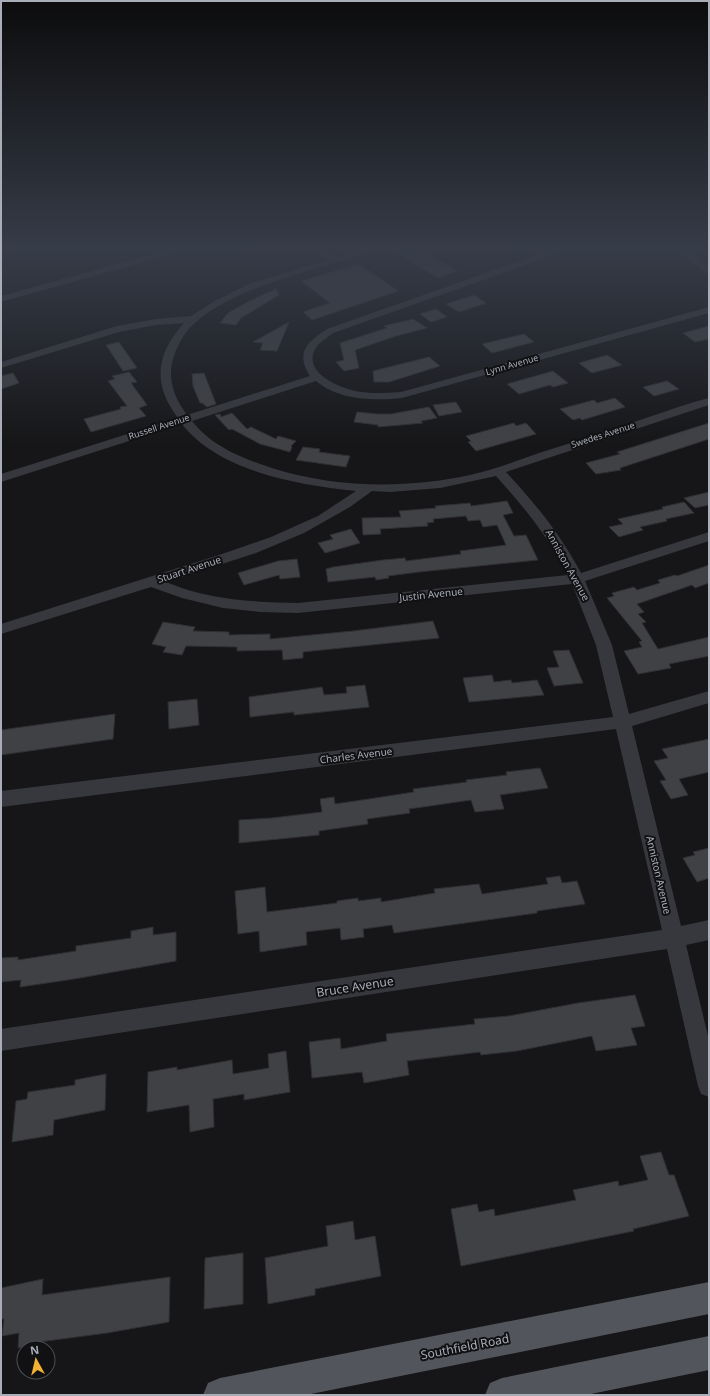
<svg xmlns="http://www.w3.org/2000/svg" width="710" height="1396" font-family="'Noto Sans',sans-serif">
<rect width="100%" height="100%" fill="#161618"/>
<g fill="#404145" stroke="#303034">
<polygon points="392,250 421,250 457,271 438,278"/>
<polygon points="359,264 398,291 312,320 303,312 330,303 301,281"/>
<polygon points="276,289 279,295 241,318 236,325 220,323 228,313 249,301"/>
<polygon points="474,295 486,303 459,312 446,304"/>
<polygon points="436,309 447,317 431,322 420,314"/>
<polygon points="413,319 427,328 396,336 355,350 359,368 344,371 336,362 344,360 340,343 387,328 384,326"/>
<polygon points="289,322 277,351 260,350 263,343 253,342"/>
<polygon points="709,326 709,339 695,342 683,333"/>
<polygon points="524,334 534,342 492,353 482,344"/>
<polygon points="119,342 137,368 123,371 106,345"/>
<polygon points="607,355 622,365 592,373 579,363"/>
<polygon points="429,357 440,366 389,382 374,382 373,371"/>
<polygon points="553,371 568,383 553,387 550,385 519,394 507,384"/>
<polygon points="129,372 137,382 131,383 147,405 139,408 146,416 91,432 84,419 121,409 120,407 127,406 108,381 115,379 112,376"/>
<polygon points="13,373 19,383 1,389 1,376"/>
<polygon points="204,373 216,404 207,407 202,403 200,403 193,386 192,374"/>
<polygon points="667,381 679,389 654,396 643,387"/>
<polygon points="615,398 625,407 582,420 580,418 573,420 560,409 594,400 597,403"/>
<polygon points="456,402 462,412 439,416 433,405"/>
<polygon points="429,407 437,418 421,421 423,423 378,427 378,425 354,422 357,412 377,414 391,414"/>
<polygon points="232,413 247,429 251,427 276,439 278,436 296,441 291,446 292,447 290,452 260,444 232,429 229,430 215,415 220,414 221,417"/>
<polygon points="514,423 516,426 526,423 536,434 476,451 468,442 471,441 466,436"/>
<polygon points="709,423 709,439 620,468 621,470 596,474 586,463 620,454 617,452"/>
<polygon points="303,447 320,449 319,452 350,456 346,467 296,460"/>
<polygon points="709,492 709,505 695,508 684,498"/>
<polygon points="507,501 513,513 503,515 514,536 526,535 538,560 419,572 388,576 389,578 376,580 375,577 328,582 326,569 333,567 383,560 405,558 406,561 461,554 460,551 506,545 497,525 483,527 480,520 468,521 466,516 433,519 434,522 427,523 428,526 380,529 381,534 363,535 362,518 401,517 399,511 436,508 435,506 470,503 471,506"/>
<polygon points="684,502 694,513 666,519 667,521 640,527 643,530 619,537 609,527 623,524 618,519 663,509 662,507"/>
<polygon points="351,529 360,543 325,553 318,543 333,539 330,535"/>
<polygon points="297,559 300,577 280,579 279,575 244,585 238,573 278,561"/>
<polygon points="709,565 709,583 695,588 692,585 637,604 644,612 638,614 646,622 642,623 658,649 709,637 709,656 669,664 671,668 638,674 624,651 642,647 639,642 642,641 607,598 614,596 612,593 634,587 637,590 660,583 658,580 675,575 677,576"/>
<polygon points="433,621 439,638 303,652 303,658 283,660 282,650 237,651 237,647 186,646 182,655 163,652 166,647 152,644 163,622 195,627 193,631 229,632 229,635 270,634 270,639 353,631"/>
<polygon points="569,650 583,683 554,686 547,668 559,667 553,651"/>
<polygon points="492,675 494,682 511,680 512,683 537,680 544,695 469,702 463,678"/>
<polygon points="365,685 369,707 294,715 294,712 250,717 249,697 322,687 324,695 347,693 346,687"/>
<polygon points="197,699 199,725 169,729 168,702"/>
<polygon points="115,714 113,739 1,755 1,730"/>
<polygon points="709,739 709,772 679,779 688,795 671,799 660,781 666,780 654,761 668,758 662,749"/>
<polygon points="540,768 548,788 500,795 504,809 475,812 471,800 409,809 410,813 367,819 368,824 319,831 319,835 239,843 239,820 272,818 322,812 320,799 334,797 335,804 369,799 414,792 413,789 467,782 466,780 507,775 506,772"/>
<polygon points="709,848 709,878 697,882 683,858 695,855 693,852"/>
<polygon points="560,876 562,883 577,881 585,904 537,911 537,913 394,933 392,925 363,929 364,937 341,940 340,928 306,932 307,945 260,952 259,931 238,934 235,891 265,887 267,912 337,903 337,901 358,898 358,901 381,898 381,902 435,893 434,889 479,884 482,894 548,884 546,878"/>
<polygon points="153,927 153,935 176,932 176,961 74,979 20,987 21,980 1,982 1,958 18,957 18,960 76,951 76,946 131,938 131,931"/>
<polygon points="635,995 645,1026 631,1028 637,1045 596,1051 592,1036 517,1051 481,1055 480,1052 407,1061 409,1075 364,1083 362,1072 312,1078 309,1042 340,1038 341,1049 387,1041 386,1034 475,1024 474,1019 509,1016 578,1003"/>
<polygon points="286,1051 290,1092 244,1100 244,1094 213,1099 214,1127 190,1132 189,1105 147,1112 148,1072 177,1067 177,1070 232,1060 233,1074 269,1068 268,1054"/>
<polygon points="106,1074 105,1110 54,1120 53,1135 12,1142 16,1101 27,1099 28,1092 75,1085 75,1080"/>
<polygon points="661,1152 669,1175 674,1175 689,1216 633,1229 634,1231 461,1266 451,1209 477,1204 479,1212 494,1209 495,1216 576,1200 573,1190 618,1181 619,1186 648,1180 640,1156"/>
<polygon points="353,1221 355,1240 375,1236 381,1276 315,1289 315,1295 268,1304 265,1258 328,1246 326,1226"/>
<polygon points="243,1253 243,1304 204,1309 205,1258"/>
<polygon points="170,1277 169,1322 107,1333 39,1342 39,1344 18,1348 19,1333 2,1336 4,1319 1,1319 1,1288 43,1279 42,1295"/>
</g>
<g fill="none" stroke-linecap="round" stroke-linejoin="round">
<g fill="#37383d" fill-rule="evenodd">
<polygon points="168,250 181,250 180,252 1,302 1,296"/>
<path d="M313,250H323L336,257L359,250H372L371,252C317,269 240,285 197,321C187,329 179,342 175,353C166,376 173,396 187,415L310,376C295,353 307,342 327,329L551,250H563L562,252L333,333C327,338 319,342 315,349C303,373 338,387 355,391C370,394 386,393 401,392L709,307V313L402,398C374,401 338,400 316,381L192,421C210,445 243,459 272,468C334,488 406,489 470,475C493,470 516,461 539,453C575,442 610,430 646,418C667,411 688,403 709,398V405L506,472C535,503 561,535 581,573L709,532V541L585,581L612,645L629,714L709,691V703L632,726L681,926L709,920V940L686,945L709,1040V1097L701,1094L698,1086L667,949L1,1051V1029L662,930L616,729L1,807V791L613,717L596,645L572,584L298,613L260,612L223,608L182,598L151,587L1,634V624L222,554L271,537L318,516L356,491C300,485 219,472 182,424L1,482V474L178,418C152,384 156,354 184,323L156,325L119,332L1,368V362L117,326L156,319L191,316L213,302L249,284L328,260ZM496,476C524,507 549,538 568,575L298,603C253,602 208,600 166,582L256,553L304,533L350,507L372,491L390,492L440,488Z"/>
<polygon points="677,250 686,250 709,267 709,274 706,273"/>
</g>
<g fill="#53555c" fill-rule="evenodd">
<polygon points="709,1282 709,1314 306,1395 203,1395 208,1383 220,1378"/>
<polygon points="709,1336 709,1370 586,1395 485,1395 490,1383 502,1378"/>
</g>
</g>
<linearGradient id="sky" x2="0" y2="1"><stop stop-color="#0c0c0d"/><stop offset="0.56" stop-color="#363c48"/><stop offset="1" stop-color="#363c48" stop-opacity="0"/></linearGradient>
<rect width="710" height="445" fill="url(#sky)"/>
<g text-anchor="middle" stroke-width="4" stroke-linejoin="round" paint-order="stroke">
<g font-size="9" fill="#a8adb8" stroke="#111113">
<text transform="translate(512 365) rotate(-16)" y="3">Lynn Avenue</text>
<text transform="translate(159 427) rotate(-18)" y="3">Russell Avenue</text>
<text transform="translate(603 435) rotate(-18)" y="3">Swedes Avenue</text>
</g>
<g font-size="10" fill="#a8adb8" stroke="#111113">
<text transform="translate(568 565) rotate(61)" y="4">Anniston Avenue</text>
<text transform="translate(189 569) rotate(-18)" y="4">Stuart Avenue</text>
<text transform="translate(431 594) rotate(-6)" y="4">Justin Avenue</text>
<text transform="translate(356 755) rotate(-7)" y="4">Charles Avenue</text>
<text transform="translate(659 875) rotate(77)" y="4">Anniston Avenue</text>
</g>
<g font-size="12" fill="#a8adb8" stroke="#111113">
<text transform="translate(355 987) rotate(-9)" y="4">Bruce Avenue</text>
<text transform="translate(465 1347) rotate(-11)" y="4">Southfield Road</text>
</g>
</g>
<rect width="710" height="1396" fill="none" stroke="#a8adb8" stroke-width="4"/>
<g transform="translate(36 1360) rotate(352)"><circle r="19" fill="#111113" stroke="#4d4f55"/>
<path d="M0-3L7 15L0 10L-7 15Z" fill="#f2b134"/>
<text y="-6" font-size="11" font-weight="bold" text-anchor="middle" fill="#a8adb8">N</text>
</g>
</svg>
